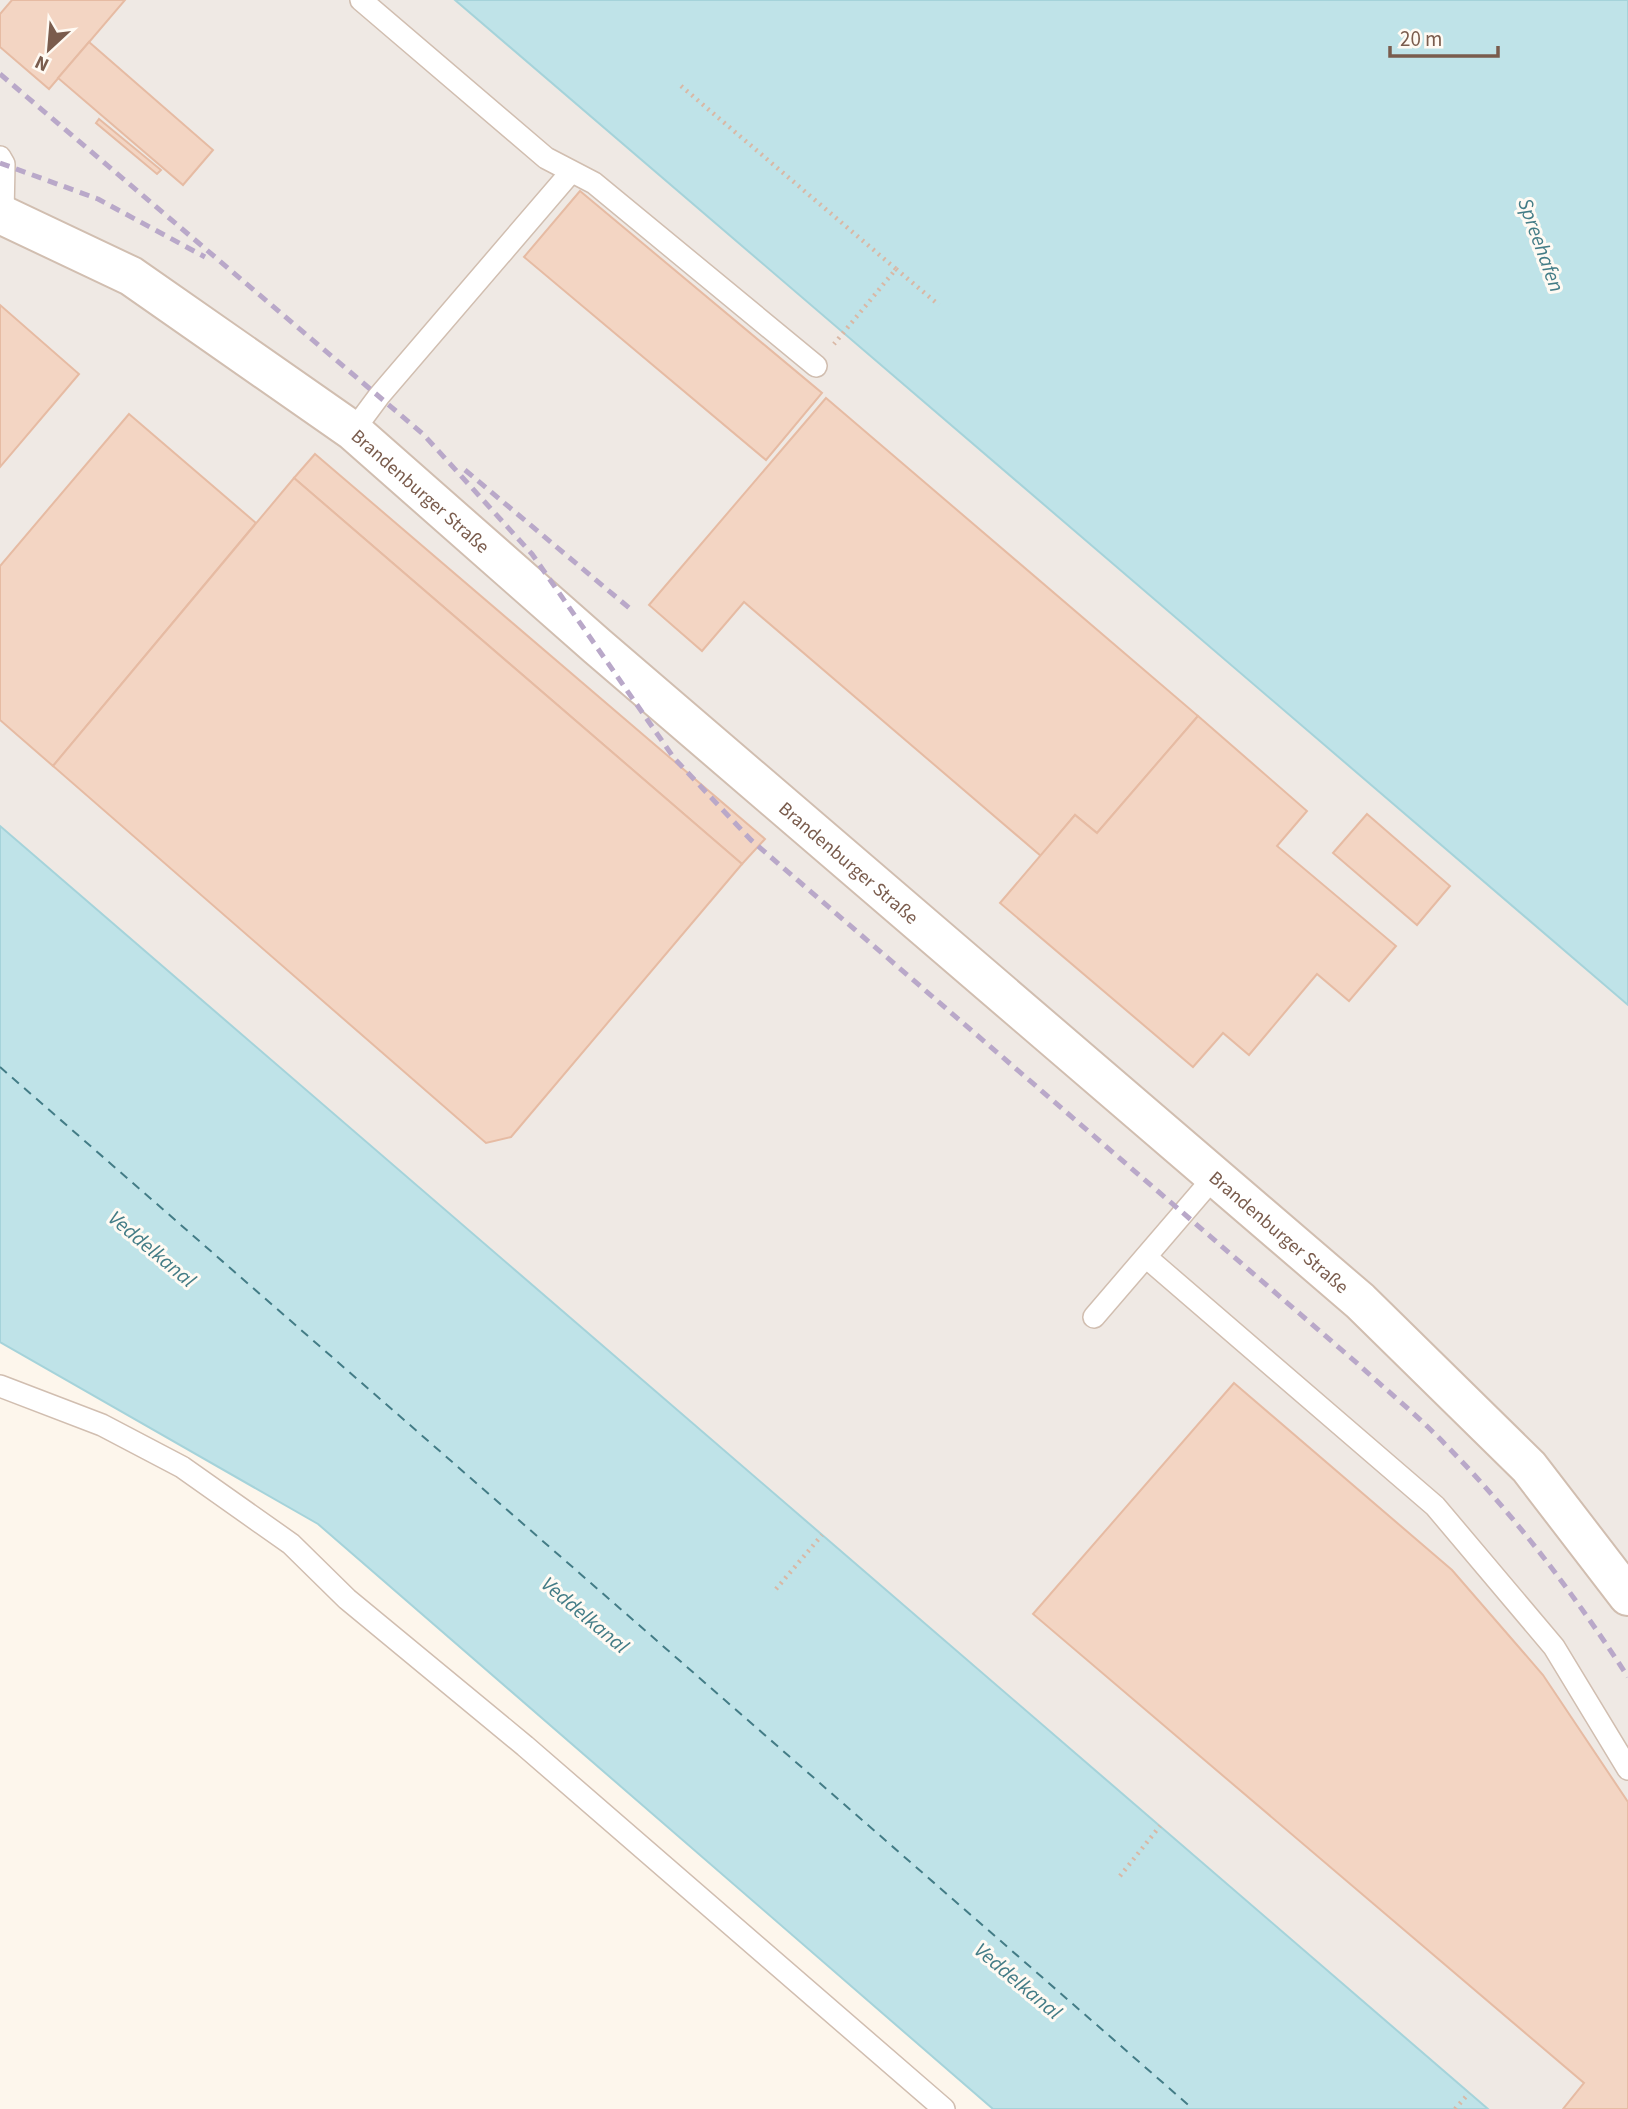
<svg xmlns="http://www.w3.org/2000/svg" width="1628" height="2109" font-family="'Source Sans 3',sans-serif">
<rect width="100%" height="100%" fill="#fdf6ec"/>
<polygon fill="#efe9e4" points="0,0 455,0 1628,1005 1628,2109 1488,2109 0,826"/>
<g fill="#bfe3e8" stroke="#a5d3da" stroke-width="2">
<polygon points="455,0 1628,0 1628,1005"/>
<polygon points="0,826 1488,2109 993,2109 318,1524 0,1342"/>
</g>
<g fill="none" stroke-linecap="round" stroke-linejoin="round">
<polyline stroke="#437c86" stroke-width="2" stroke-dasharray="9 7" stroke-linecap="butt" points="0,1067 1193,2109"/>
</g>
<g fill="#f3d5c3" stroke="#e6bba3" stroke-width="2">
<polygon points="12,0 125,0 49,89 0,47 0,14"/>
<polygon points="89,42 213,150 183,185 58,78"/>
<polygon points="99,119 161,170 157,174 96,123"/>
<polygon points="580,191 822,393 766,460 524,257"/>
<polygon points="0,305 79,374 0,467"/>
<polygon points="826,398 1198,716 1097,833 1075,815 1041,856 744,602 702,651 649,605"/>
<polygon points="129,414 256,523 53,766 0,720 0,566"/>
<polygon points="315,454 765,839 742,864 294,478"/>
<polygon points="294,478 742,864 511,1137 486,1143 53,766"/>
<polygon points="1198,716 1307,811 1277,846 1396,946 1349,1001 1317,974 1249,1055 1223,1033 1193,1067 1000,903 1075,815 1097,833"/>
<polygon points="1367,814 1450,886 1417,925 1333,853"/>
<polygon points="1234,1383 1452,1570 1543,1675 1628,1802 1628,2109 1563,2109 1584,2083 1033,1614"/>
</g>
<g fill="none" stroke-linecap="round" stroke-linejoin="round">
<defs>
<g id="lane">
<polyline points="361,0 546,158 594,183 816,366"/>
<polyline points="0,157 4,164 3,215"/>
<polyline points="353,431 379,396 571,172"/>
<polyline points="1146,1257 1435,1506 1554,1647 1628,1769"/>
<polyline points="1094,1317 1215,1176"/>
<polyline points="0,1386 102,1425 182,1467 291,1544 347,1599 525,1746 944,2109"/>
</g>
<g id="street">
<path id="s1" d="M0,214L131,276L353,431L597,646L1360,1301L1529,1467L1628,1596"/>
</g>
</defs>
<use href="#lane" stroke="#d1beb0" stroke-width="24"/>
<use href="#street" stroke="#d1beb0" stroke-width="42"/>
<g stroke="#d9b8a5" stroke-width="4.5" stroke-dasharray="2 5" stroke-linecap="butt">
<polyline points="681,86 896,269 834,344"/>
<polyline points="896,269 939,305"/>
<polyline points="776,1589 822,1535"/>
<polyline points="1120,1876 1160,1826"/>
<polyline points="1455,2109 1469,2093"/>
</g>
<use href="#lane" stroke="#fff" stroke-width="21"/>
<use href="#street" stroke="#fff" stroke-width="38"/>
<g stroke="#b9a8c9" stroke-width="5" stroke-dasharray="10 7" stroke-linecap="butt">
<path d="M0,74L423,434L532,554L674,758L751,840L1358,1364C1386,1390 1417,1415 1444,1443C1514,1514 1574,1594 1628,1677"/>
<polyline points="0,163 98,199 205,257"/>
<polyline points="465,470 634,612"/>
</g>
</g>
<g text-anchor="middle" stroke-width="6" stroke-linejoin="round" paint-order="stroke">
<g font-size="19" fill="#7a5c4d" stroke="#fffaf3">
<text dy="7" stroke="none"><textPath href="#s1" startOffset="506">Brandenburger Straße</textPath></text>
<text dy="7" stroke="none"><textPath href="#s1" startOffset="1073">Brandenburger Straße</textPath></text>
<text dy="7" stroke="none"><textPath href="#s1" startOffset="1640">Brandenburger Straße</textPath></text>
</g>
<g font-size="21" font-style="italic" fill="#437c86" stroke="#fffaf3">
<text transform="translate(1541 245) rotate(70)" y="7">Spreehafen</text>
<text transform="translate(152 1249) rotate(40)" y="7">Veddelkanal</text>
<text transform="translate(585 1615) rotate(40)" y="7">Veddelkanal</text>
<text transform="translate(1018 1981) rotate(40)" y="7">Veddelkanal</text>
</g>
</g>
<g transform="translate(49 49) rotate(206)" stroke="#fffaf3" stroke-width="5" paint-order="stroke">
<path d="M0-5L12 26L0 18L-12 26Z" fill="#7a5c4d"/>
<text y="-10" font-size="19" font-weight="bold" text-anchor="middle" fill="#7a5c4d">N</text>
</g>
<path d="M1390 46v10h108v-10" fill="none" stroke="#7a5c4d" stroke-width="3.5"/>
<text x="1400" y="46" font-size="21" fill="#7a5c4d" stroke="#fffaf3" stroke-width="5" paint-order="stroke">20 m</text>
</svg>
